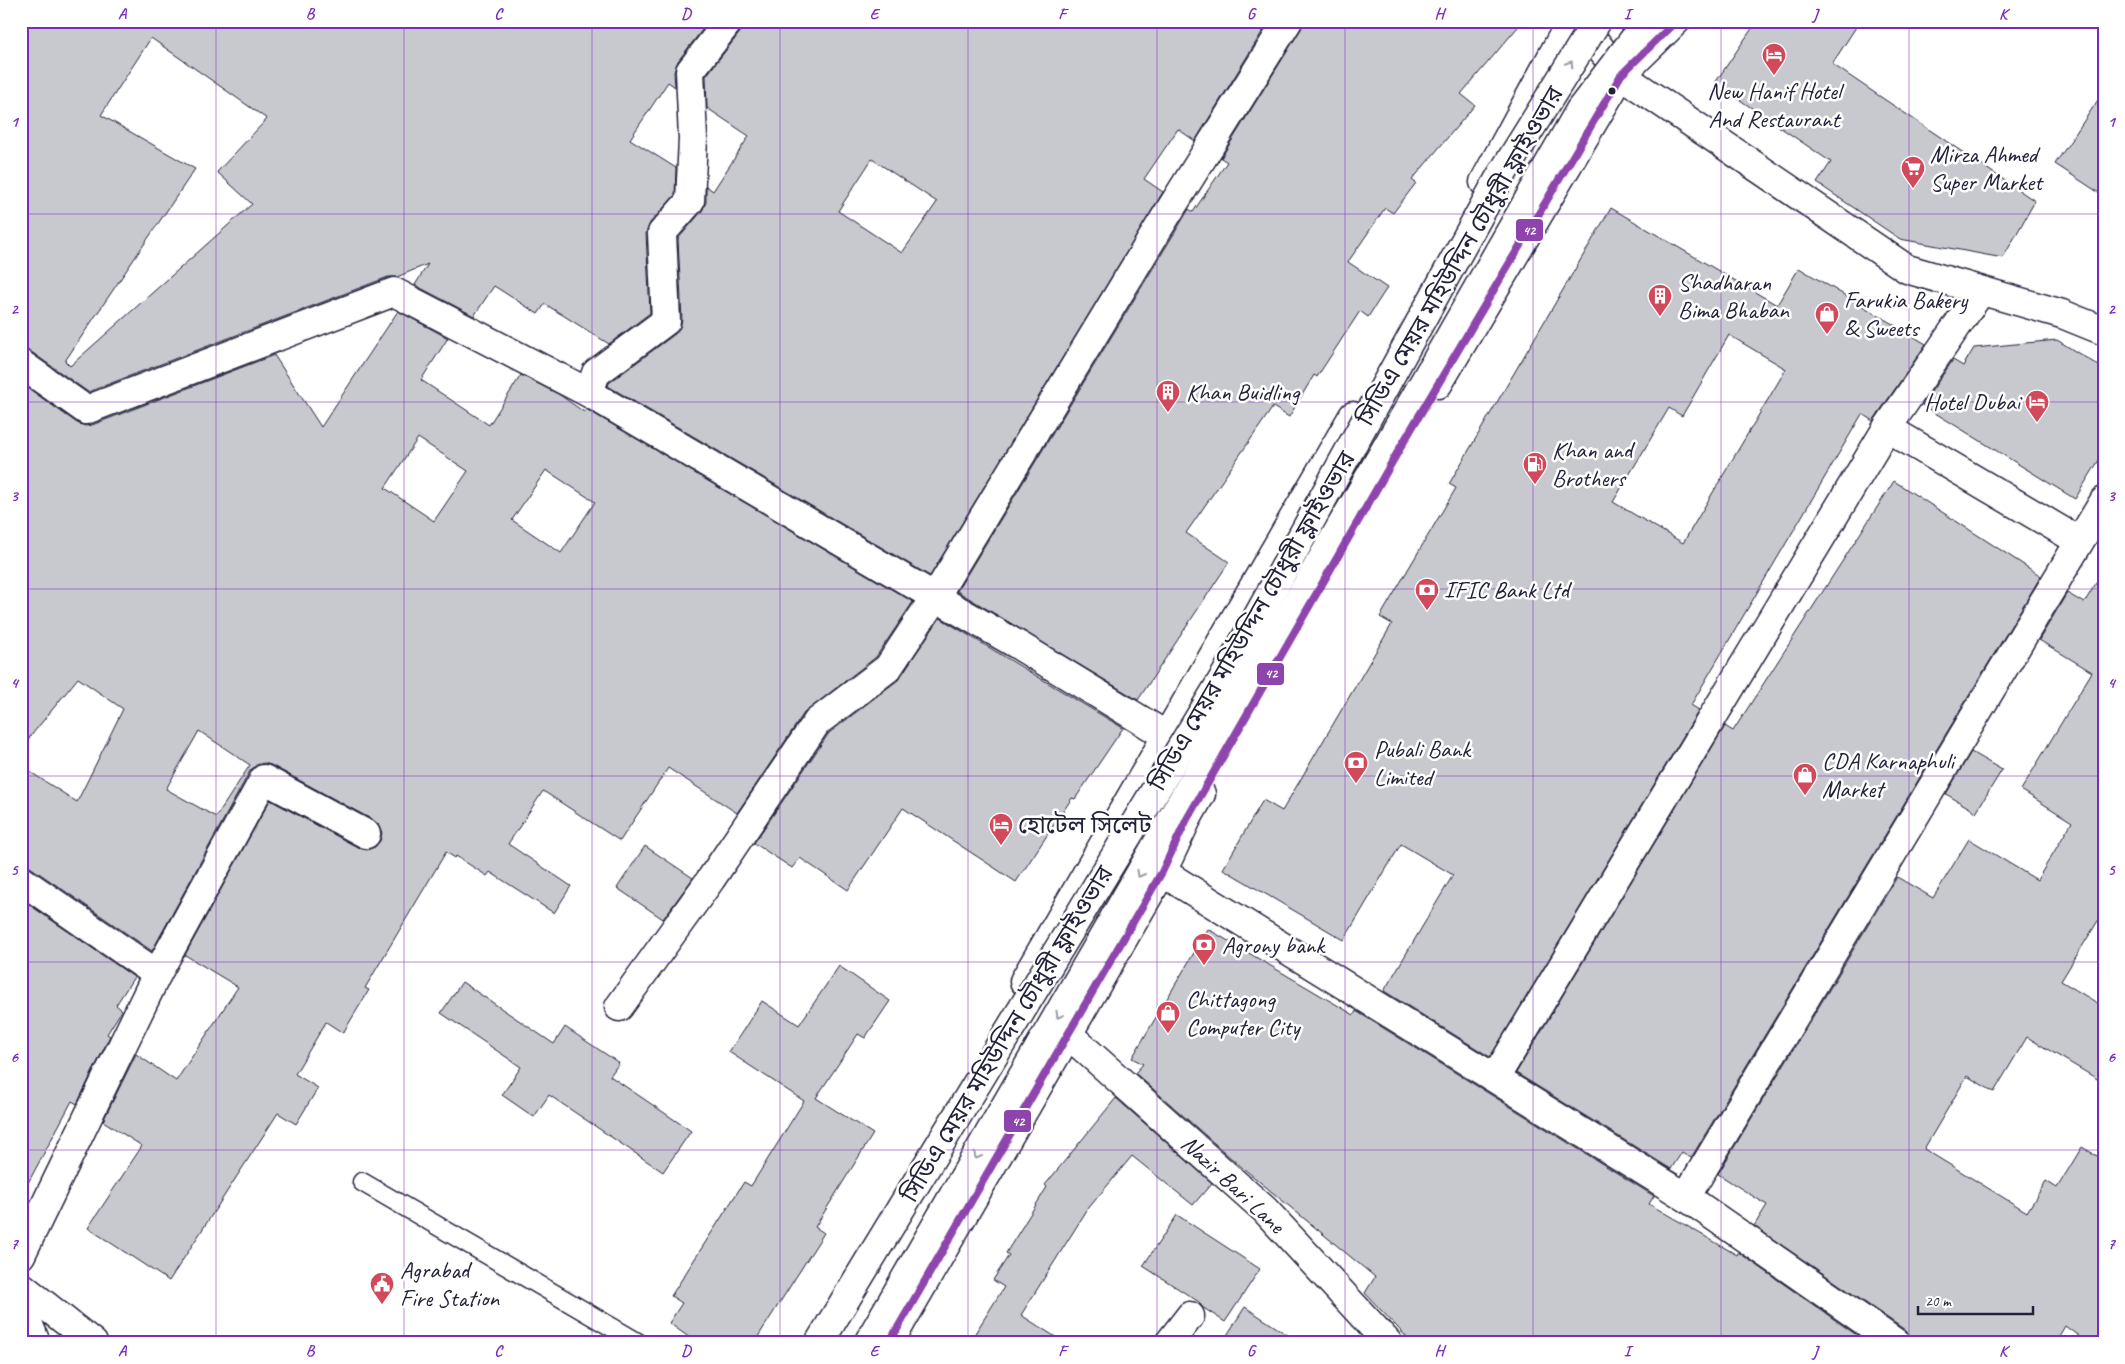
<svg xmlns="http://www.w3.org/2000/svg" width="2125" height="1364" font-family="Caveat,'Noto Sans Bengali',sans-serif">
<rect width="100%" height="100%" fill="#fff"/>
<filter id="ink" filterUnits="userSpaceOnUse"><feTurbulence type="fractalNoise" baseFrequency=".02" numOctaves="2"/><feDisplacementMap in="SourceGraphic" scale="10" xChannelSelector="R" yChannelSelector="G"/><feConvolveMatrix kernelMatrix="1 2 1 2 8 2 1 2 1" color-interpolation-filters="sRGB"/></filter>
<g filter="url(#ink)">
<g fill="#c8c8cf" stroke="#22223b" fill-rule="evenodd">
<path d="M21,21H709L678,61L674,72L675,87L668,82L630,139L676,168L675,195L650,223L646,233L650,313L609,344L545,304L538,314L494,286L474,316L415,285L428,264L397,277H388L88,392L30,351L21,349ZM151,38L267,119L217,172L252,204L70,366L65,361L195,169L101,115Z"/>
<path d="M744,21H1269L1195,141L1178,129L1144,179L1163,192L930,576L608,386L609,383L675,334L680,327L682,320L678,239L702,211L706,202V186L713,191L749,136L707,108L706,76L741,31ZM872,159L937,202L902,253L838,211Z"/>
<polygon points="1304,21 1523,21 1461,94 1475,105 1412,180 1416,183 1393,213 1385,208 1348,262 1387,288 1368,317 1360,311 1317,377 1314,375 1289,417 1273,407 1186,533 1229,562 1138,700 957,591 1189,209 1193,212 1227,162 1221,158 1301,29"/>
<polygon points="1757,21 1860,21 1832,64 2035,201 2003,258 1900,239 1817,183 1831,162 1715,83"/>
<polygon points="2104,91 2104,196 2055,164"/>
<path d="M1611,208L1777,305L1799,268L1926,344L1873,421L1862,414L1691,705L1699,710L1490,1057L1384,991L1453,875L1401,844L1344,940L1223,869L1263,800L1282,811L1392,624L1380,617L1456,488L1449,484ZM1729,335L1786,369L1683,543L1613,502L1669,408L1682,416Z"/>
<path d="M398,311L448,338L421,380L489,425L521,375L560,395L584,412L586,409L913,602L876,657L804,713L737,813L668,768L620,841L543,791L508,844L571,886L554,913L490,872L487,876L456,856L455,858L446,852L365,988L369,990L343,1033L326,1022L295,1074L318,1088L296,1124L278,1113L169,1281L88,1228L142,1146L103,1121L136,1054L176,1081L238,987L185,955L270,800L359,848L367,850L375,847L380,841L382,833L379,825L373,820L271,765L264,763L256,765L250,771L152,951L30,867L21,865V766L77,802L123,709L78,678L21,748V383L77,423L85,426L92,425L274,355L321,427ZM418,438L468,471L434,521L385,488ZM546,470L595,502L561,553L512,520ZM199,731L250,765L216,817L166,789Z"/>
<polygon points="2057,340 2104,369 2104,452 2075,499 1922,405 1953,360 1963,366 1974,348"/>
<polygon points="1894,481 2041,576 1691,1158 1682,1152 1671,1169 1516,1073 1725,726 1733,731"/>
<polygon points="2104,570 2104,911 2061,981 2104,1007 2104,1083 2027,1037 1994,1092 1967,1076 1924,1149 2027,1212 2046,1181 2057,1188 2082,1147 2104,1160 2104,1343 2088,1343 2065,1326 2055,1343 1911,1343 1910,1336 1905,1330 1754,1226 1767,1205 1718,1174 1897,877 1933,898 1969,839 2037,880 2072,822 2021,790 2092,672 2039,640 2067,593 2084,603"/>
<polygon points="940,618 1123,728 1075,799 1072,798 1016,882 903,808 848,890 800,858 792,868 754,843 829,733 898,680"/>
<polygon points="1971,752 2002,770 1976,812 1946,794"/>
<polygon points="645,846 693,878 663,919 617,888"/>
<polygon points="21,899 134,977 116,1005 122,1010 107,1034 110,1036 77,1104 72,1101 21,1196"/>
<polygon points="1208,929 1354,1015 1356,1011 1654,1196 1649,1204 1737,1255 1738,1252 1868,1343 1412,1343 1365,1293 1375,1277 1232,1159 1135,1073 1143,1064 1132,1058"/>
<polygon points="839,966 890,1001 865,1038 858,1034 816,1098 873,1134 815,1227 824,1233 754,1343 697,1343 669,1323 682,1303 671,1296 744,1182 751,1186 804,1101 729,1052 762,1001 799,1025"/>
<polygon points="462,982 554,1044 565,1027 619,1063 610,1076 691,1131 663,1172 549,1095 534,1117 502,1095 521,1067 441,1013"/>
<polygon points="1116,1098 1212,1183 1193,1205 1132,1156 1087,1210 1021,1315 1065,1343 969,1343 1004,1287 993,1280 1009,1255 1006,1253 1047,1187 1045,1185"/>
<polygon points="1177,1215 1260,1269 1225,1322 1202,1307 1199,1302 1143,1266"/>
<polygon points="1245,1307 1300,1343 1222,1343"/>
</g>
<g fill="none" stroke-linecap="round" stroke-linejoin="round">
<defs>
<polyline id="service" points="362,1182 639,1343"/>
<g id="minor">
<polyline points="21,364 86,410 394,292 589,393 935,597 888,668 817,722 711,879 619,1007"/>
<polyline points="589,393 596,373 666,321 662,233 690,201 693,139 690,71 729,21"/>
<polyline points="1887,428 2079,541"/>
<polyline points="1167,736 1018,645 935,597 1158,229 1288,21"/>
<polyline points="1162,872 1686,1197 1896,1343"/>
<polyline points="21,880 157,974 264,779 366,834"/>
<polyline points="1069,1035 1265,1210 1388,1343"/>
<polyline points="1495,1078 1887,428 1981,291"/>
<polyline points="1686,1197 2104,501"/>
<polyline points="21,1255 157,974"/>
<polyline points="21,1286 93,1343"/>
<polyline points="21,1305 36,1343"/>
<polyline points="1169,1343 1190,1316"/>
</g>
<polyline id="secondary" points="1579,21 1621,75 1907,269 2062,314 2104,331"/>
<g id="trunk">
<polyline points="1484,182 1571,21"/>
<polyline points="1438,384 1621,75 1676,21"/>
<polyline points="1024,981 1353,416"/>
<polyline points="889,1343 1162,872 1187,819 1201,794"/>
</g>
</defs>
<use href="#service" stroke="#22223b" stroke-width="21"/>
<use href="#minor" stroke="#22223b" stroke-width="31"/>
<use href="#secondary" stroke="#22223b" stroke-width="31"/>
<use href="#trunk" stroke="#22223b" stroke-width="31"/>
<use href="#service" stroke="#fff" stroke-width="18"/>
<use href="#minor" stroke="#fff" stroke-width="28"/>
<use href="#secondary" stroke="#fff" stroke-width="28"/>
<use href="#trunk" stroke="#fff" stroke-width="28"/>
<defs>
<g id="trunk-bridge">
<polyline points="819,1343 1226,674 1499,179 1597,21"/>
<polyline points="868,1343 1361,492 1580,110 1648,21"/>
</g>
</defs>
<use href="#trunk-bridge" stroke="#22223b" stroke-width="31" stroke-linecap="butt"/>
<use href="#trunk-bridge" stroke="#fff" stroke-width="28"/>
<defs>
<polyline id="bus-1" points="889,1343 1162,872 1187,819 1403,443 1621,75 1676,21"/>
</defs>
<use href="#bus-1" stroke="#fff" stroke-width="11"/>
<use href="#bus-1" stroke="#8e44ad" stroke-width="8"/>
</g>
<defs><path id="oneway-chevron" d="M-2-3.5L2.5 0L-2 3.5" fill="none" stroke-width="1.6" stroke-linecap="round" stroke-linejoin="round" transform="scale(1.25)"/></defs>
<g stroke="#9c9ca7">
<use href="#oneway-chevron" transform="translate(1570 64) rotate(-58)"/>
<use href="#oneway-chevron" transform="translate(1140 874) rotate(120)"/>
<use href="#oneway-chevron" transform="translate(1059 1015) rotate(120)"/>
<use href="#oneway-chevron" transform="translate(977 1156) rotate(120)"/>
</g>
</g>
<path fill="none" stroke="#7b2cbf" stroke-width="1" stroke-opacity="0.55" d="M216,21V1343M404,21V1343M592,21V1343M780,21V1343M968,21V1343M1157,21V1343M1345,21V1343M1533,21V1343M1721,21V1343M1909,21V1343M21,214H2104M21,402H2104M21,589H2104M21,776H2104M21,962H2104M21,1150H2104"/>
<defs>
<symbol id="hotel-pin" viewBox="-11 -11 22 30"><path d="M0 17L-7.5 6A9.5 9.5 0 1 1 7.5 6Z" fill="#d1495b" stroke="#fff"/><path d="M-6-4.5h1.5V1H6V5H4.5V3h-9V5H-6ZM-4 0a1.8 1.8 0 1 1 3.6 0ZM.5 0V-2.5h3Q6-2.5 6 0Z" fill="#fff"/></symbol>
<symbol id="supermarket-pin" viewBox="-11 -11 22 30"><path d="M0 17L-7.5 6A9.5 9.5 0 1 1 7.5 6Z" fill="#d1495b" stroke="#fff"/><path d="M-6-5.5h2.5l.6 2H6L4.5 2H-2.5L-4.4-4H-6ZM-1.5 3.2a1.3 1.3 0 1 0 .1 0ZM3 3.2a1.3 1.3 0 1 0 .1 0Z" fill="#fff"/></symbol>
<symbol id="building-pin" viewBox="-11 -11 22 30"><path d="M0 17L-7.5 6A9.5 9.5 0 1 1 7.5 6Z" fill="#d1495b" stroke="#fff"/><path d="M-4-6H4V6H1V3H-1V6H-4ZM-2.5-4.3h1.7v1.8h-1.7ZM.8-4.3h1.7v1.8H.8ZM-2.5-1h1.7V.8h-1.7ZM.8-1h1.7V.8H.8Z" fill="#fff"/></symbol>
<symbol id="shop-pin" viewBox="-11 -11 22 30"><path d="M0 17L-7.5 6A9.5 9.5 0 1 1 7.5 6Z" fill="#d1495b" stroke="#fff"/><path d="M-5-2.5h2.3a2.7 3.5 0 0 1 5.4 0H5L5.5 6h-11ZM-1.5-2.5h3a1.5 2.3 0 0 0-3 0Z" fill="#fff"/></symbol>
<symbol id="fuel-pin" viewBox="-11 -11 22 30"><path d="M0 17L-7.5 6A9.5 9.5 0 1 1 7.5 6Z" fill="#d1495b" stroke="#fff"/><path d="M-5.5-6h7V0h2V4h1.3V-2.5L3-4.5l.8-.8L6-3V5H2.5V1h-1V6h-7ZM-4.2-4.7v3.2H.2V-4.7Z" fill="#fff"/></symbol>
<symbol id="bank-pin" viewBox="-11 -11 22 30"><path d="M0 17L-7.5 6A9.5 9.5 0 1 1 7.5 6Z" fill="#d1495b" stroke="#fff"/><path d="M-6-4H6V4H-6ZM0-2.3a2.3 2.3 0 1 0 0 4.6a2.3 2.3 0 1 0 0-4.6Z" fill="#fff"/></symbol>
<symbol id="civic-pin" viewBox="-11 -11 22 30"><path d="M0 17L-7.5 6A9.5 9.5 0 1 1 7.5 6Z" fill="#d1495b" stroke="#fff"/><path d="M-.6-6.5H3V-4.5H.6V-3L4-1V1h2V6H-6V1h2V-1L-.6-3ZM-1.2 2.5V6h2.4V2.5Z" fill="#fff"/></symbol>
</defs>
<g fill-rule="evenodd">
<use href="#hotel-pin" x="1760" y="41" width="28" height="38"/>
<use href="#supermarket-pin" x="1899" y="154" width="28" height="38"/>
<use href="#building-pin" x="1646" y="282" width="28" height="38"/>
<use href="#shop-pin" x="1813" y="300" width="28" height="38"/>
<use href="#building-pin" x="1154" y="378" width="28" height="38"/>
<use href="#hotel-pin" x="2023" y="388" width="28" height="38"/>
<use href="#fuel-pin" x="1521" y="450" width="28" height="38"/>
<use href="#bank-pin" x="1413" y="576" width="28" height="38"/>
<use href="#bank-pin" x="1342" y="749" width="28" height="38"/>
<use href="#shop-pin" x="1791" y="761" width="28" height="38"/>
<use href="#hotel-pin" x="987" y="811" width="28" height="38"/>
<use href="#bank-pin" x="1190" y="931" width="28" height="38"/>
<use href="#shop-pin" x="1154" y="999" width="28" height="38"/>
<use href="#civic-pin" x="368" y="1270" width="28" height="38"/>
</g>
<circle fill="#22223b" stroke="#fff" stroke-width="2" cx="1612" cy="91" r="4.5"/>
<g text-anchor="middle" stroke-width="5" stroke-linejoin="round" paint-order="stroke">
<g font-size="24" fill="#22223b" stroke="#fff" text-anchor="start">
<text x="1774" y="99" text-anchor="middle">New Hanif Hotel<tspan x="1774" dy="28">And Restaurant</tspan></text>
<text x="1930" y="162">Mirza Ahmed<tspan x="1930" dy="28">Super Market</tspan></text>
<text x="1678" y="290">Shadharan<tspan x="1678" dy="28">Bima Bhaban</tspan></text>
<text x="1844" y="308">Farukia Bakery<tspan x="1844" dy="28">&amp; Sweets</tspan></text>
<text x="1186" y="400">Khan Buidling</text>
<text x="2020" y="410" text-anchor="end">Hotel Dubai</text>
<text x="1552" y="458">Khan and<tspan x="1552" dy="28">Brothers</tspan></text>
<text x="1444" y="598">IFIC Bank Ltd</text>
<text x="1374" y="757">Pubali Bank<tspan x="1374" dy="28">Limited</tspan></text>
<text x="1822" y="769">CDA Karnaphuli<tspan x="1822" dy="28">Market</tspan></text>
<text x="1018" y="833">হোটেল সিলেট</text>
<text x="1222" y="953">Agrony bank</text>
<text x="1186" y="1007">Chittagong<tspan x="1186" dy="28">Computer City</tspan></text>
<text x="400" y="1278">Agrabad<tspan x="400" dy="28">Fire Station</tspan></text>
</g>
<g font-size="24" fill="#22223b" stroke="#fff">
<text transform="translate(1460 256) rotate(-60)" y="8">সিডিএ মেয়র মহিউদ্দিন চৌধুরী ফ্লাইওভার</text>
<text transform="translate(1252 621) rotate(-60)" y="8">সিডিএ মেয়র মহিউদ্দিন চৌধুরী ফ্লাইওভার</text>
<text transform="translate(1007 1034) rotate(-59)" y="8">সিডিএ মেয়র মহিউদ্দিন চৌধুরী ফ্লাইওভার</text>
<text transform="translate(1233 1184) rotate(43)" y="8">Nazir Bari Lane</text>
</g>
</g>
<g stroke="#fff" stroke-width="2">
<rect x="1515" y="218" width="29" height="24" rx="5" fill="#8e44ad"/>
<rect x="1256" y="662" width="29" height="24" rx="5" fill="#8e44ad"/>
<rect x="1003" y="1109" width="29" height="24" rx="5" fill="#8e44ad"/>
</g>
<g font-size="14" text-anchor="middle" font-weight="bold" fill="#fff">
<text x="1529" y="235">42</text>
<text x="1271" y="678">42</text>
<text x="1018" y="1126">42</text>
</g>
<rect width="2125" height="1364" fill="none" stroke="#fff" stroke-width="55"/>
<path d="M1918 1306v8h115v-8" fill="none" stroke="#22223b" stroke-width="2.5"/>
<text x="1925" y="1306" font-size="15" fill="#22223b" stroke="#ffffff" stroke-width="4" paint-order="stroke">20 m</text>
<rect x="28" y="28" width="2070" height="1308" fill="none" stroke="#7b2cbf" stroke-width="2"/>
<g font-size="16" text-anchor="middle" font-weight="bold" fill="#7b2cbf">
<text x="122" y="19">A</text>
<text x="310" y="19">B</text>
<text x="498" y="19">C</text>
<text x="686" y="19">D</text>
<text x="874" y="19">E</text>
<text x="1062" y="19">F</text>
<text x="1251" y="19">G</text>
<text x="1439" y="19">H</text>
<text x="1627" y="19">I</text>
<text x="1815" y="19">J</text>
<text x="2003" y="19">K</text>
<text x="14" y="127">1</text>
<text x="2111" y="127">1</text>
<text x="14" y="314">2</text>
<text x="2111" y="314">2</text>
<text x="14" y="501">3</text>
<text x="2111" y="501">3</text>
<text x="14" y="688">4</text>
<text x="2111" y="688">4</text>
<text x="14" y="875">5</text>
<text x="2111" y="875">5</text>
<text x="14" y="1062">6</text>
<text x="2111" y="1062">6</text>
<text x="14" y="1249">7</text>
<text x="2111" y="1249">7</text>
<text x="122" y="1356">A</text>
<text x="310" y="1356">B</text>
<text x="498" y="1356">C</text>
<text x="686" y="1356">D</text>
<text x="874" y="1356">E</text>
<text x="1062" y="1356">F</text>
<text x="1251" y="1356">G</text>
<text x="1439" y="1356">H</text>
<text x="1627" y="1356">I</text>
<text x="1815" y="1356">J</text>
<text x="2003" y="1356">K</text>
</g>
</svg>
